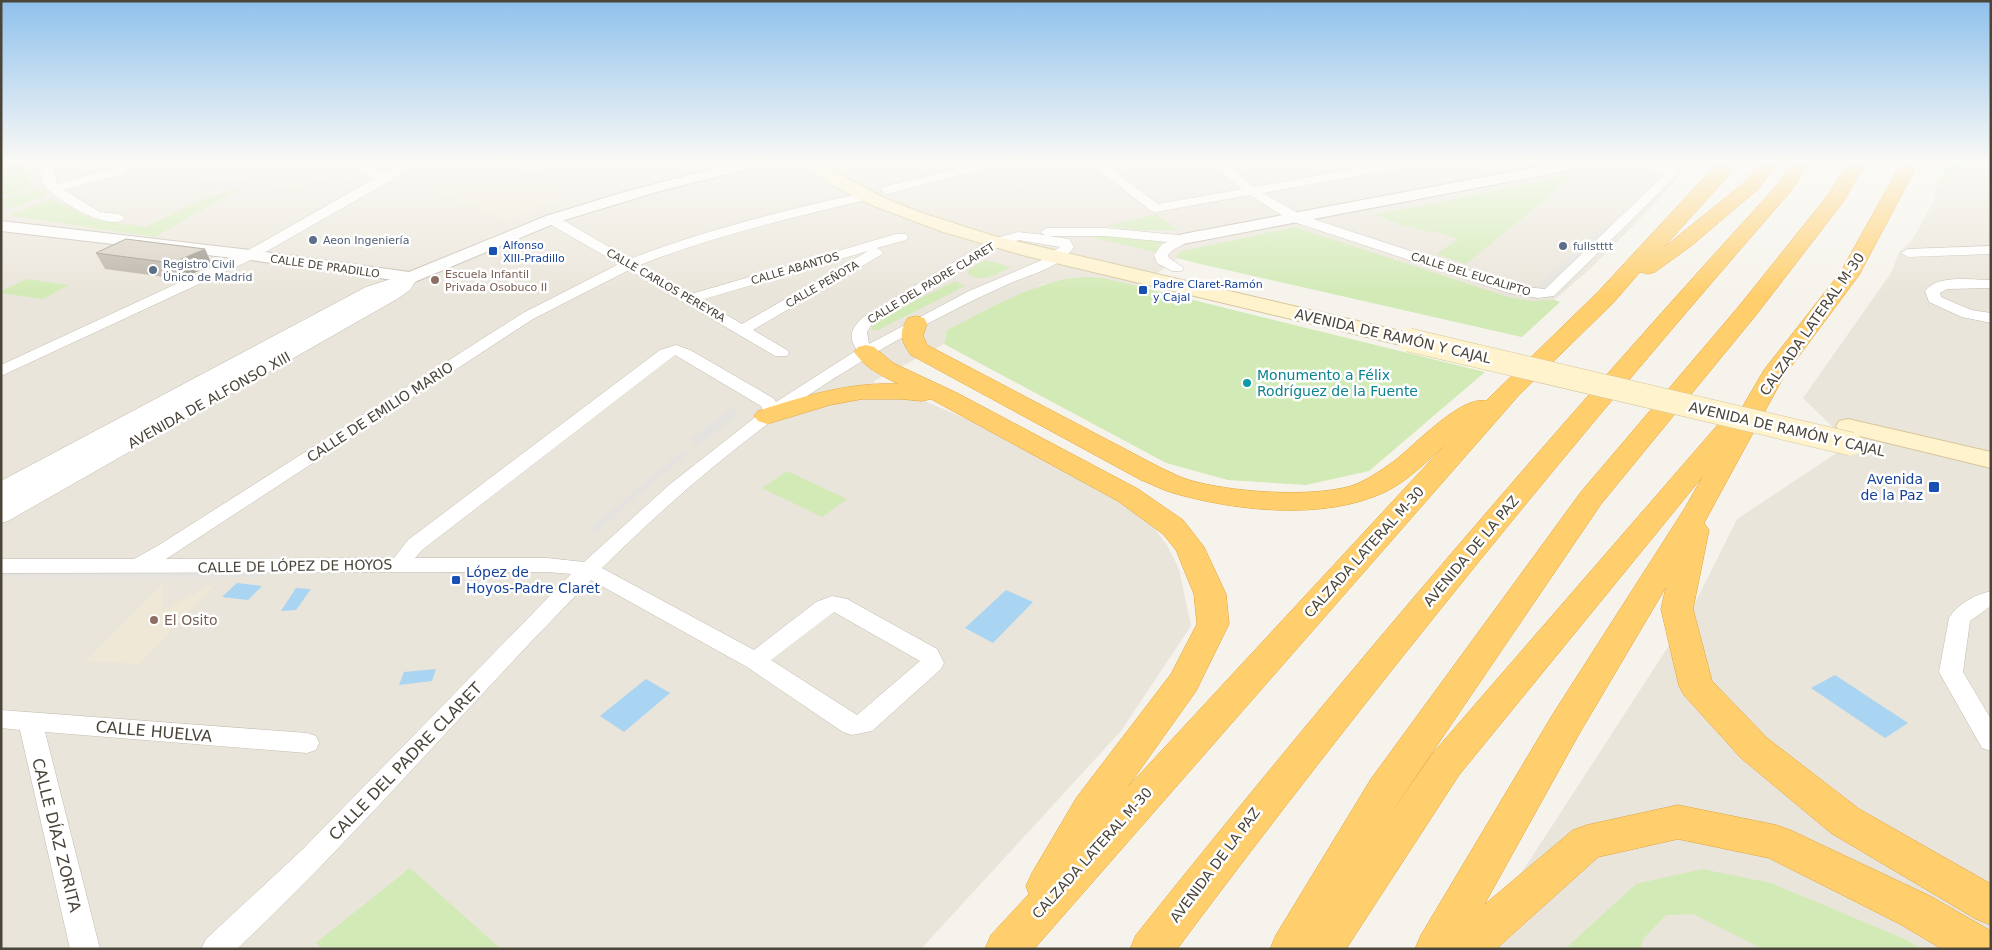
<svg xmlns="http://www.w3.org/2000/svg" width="1992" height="950" font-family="'DejaVu Sans',sans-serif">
<rect width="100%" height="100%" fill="#f6f3ec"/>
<g fill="#eae5da">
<polygon points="1,162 1690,162 1658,201 1591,268 1554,300 1522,337 1178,258 1139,287 1104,278 1043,284 947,330 944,344 874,381 875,393 920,399 953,413 1019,443 1147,518 1167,545 1179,569 1191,626 1121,731 921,949 1,949"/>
<polygon points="1948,162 1991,162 1991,949 1470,949 1539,846 1690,613 1737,519 1850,444 1803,398 1891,273 1899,252 1911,242 1935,199 1937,185"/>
</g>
<g fill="#efe8d6">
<polygon points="298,162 320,162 330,167 336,165 358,174 347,177 331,176 296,187 254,183"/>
<polygon points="471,162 508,162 516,170 563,198 508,220 431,189"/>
<polygon points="163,583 162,611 216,583 140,664 86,661"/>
</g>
<g fill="#d2eab5">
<polygon points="1,162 22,162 32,188 1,196"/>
<polygon points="1948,162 1977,162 1967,166 1937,185"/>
<polygon points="1571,175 1568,181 1466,264 1436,254 1458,239 1437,232 1435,233 1404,226 1375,215"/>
<polygon points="242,187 155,237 8,215 52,199 92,219 146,227 200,200"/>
<polygon points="37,189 47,195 13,208 1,205 1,199"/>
<polygon points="1156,214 1177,230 1139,230 1107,226"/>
<polygon points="1295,227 1508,297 1530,301 1554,300 1560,302 1522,337 1196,263 1178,258 1176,256 1182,251"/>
<polygon points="1078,234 1177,239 1160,245 1155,252"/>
<path d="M985,260L1011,267C998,273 980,285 967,273L968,270Z"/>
<path d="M1084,277L1104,278L1485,372L1369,471L1306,485L1228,480L1166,463L944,344L947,330C989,310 1037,279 1084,277Z"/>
<polygon points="27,279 69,285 43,299 1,293 1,291"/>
<polygon points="955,281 965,286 878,330 872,330 872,327 878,321 899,309"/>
<polygon points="787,471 847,499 822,517 762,488"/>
<polygon points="410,868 501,949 322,949 316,943"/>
<polygon points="1702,869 1771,883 1907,940 1921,949 1763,949 1693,914 1666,915 1643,939 1640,949 1565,949 1636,884"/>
</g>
<g fill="#e5e3e0">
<polygon points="242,162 294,162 246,185 205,193 194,188 200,186 197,183 231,173 223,168"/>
<polygon points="1338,226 1527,287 1525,289 1336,228"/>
<polygon points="1603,227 1608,229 1544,288 1537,286"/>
<polygon points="733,407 737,415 697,447 691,439"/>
<polygon points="691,451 646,488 593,535 592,527 680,453"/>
<polygon points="1,573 271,573 261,577 1,577"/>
</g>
<g fill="#a9d4f2">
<polygon points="237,583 262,586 248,600 222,597"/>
<polygon points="296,588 311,589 296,610 281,611"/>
<polygon points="1006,590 1033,602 993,643 965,628"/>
<polygon points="436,669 432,681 399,685 404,672"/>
<polygon points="1835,675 1908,723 1885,738 1811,688"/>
<polygon points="646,679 670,693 624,732 600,716"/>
</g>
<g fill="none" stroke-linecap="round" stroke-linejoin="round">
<defs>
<g id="minor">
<path d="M39,162H51L57,184L121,166L125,167L127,170L125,173L64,190L100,212L119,214L125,218C112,234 53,199 44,185C41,179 40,169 39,162Z"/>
<polygon points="343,162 360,162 384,173 402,162 417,162 390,181 255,258 1,376 1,365 245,252 375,178"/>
<polygon points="540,162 564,162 562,164 526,173 520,169 522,166"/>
<polygon points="983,162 1005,162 1003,164 887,194 881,190 883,187"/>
<polygon points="1088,162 1102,162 1158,204 1242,189 1210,162 1224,162 1254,187 1391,162 1419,162 1413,166 1263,193 1301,215 1517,286 1545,289 1665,174 1627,164 1625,162 1648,162 1670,168 1674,162 1686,162 1677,175 1554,296 1538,298 1509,293 1291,221 1250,195 1156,212 1151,211"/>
<path d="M866,192L872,196L870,199C792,218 715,235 640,265L691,294L896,234H906L908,237L906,240L877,248L883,252L881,255L753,330L787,350L789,353L787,356H775L629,270L533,319L166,559L394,558L408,540L660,350L676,345L690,350L773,398L776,402L857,350C848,337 851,329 862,318L990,240L1018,232L1045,235L1040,232L1047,228H1105L1188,236L1190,239C1184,246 1174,247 1168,255L1169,258L1184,268L1182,271H1172L1157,263L1154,255L1162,244L1167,242L1105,236H1049L1069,239L1074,247C1059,268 1035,273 1013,282C1001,287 990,293 978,298C938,318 897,339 859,363C765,419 680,491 602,568L754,650L816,602L832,596L847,599L937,649L944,663L941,669L872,731L852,735L843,732L747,667L591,580C471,701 361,832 237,949H201L206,939L303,849L571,574L547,572L1,573V559H134L159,545L523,313L619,264L546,222L544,219L546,216H556L630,259C707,229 786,210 866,192ZM1019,240L1060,247L1042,260L969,291L869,344L867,332L872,324L1000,246ZM868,251L742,324L701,300ZM675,355L761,406L763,411L669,485L584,562L547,558H415L422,550ZM834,612L920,661L857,715L771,660Z"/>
<polygon points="1991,246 1991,254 1908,257 1901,253 1908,249"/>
<polygon points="410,273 416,274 418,277 410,290 397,299 8,521 1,523 1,509 396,286 376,293 8,493 1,495 1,481 366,287"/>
<path d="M1991,280V288L1947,289L1940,293L1941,297L1971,310L1991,313V323L1962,317L1929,302L1925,291C1937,274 1972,280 1991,280Z"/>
<path d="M1991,591V606L1970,621L1963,672L1991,719V751L1982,748L1939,672L1949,618C1958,603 1975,595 1991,591Z"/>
<polygon points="1,710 307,733 316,736 319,743 316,750 307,753 45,732 100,949 70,949 20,730 1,728"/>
</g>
<g id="tertiary">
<polygon points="739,162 766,162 764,165 660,191 558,222 417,281 9,510 1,512 1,495 393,280 250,260 1,231 1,221 250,250 409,272 546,216 624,192"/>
<polygon points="1563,162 1583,162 1565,171 1183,244 1177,242 1175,239 1177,236 1183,234"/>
</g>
<g id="secondary">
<polygon points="798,162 818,162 882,197 919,212 994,236 1409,333 1417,335 1420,340 1417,345 1409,347 1026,256 943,232 869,204 834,186"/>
<polygon points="1848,419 1991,452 1991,468 1839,431 1836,426 1839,421"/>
</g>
<g id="motorway">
<path d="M1719,162H1736L1727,177L1662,249L1745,182L1762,162H1780L1757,190L1691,246L1655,272L1648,274L1640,272L1613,303L1519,395L1034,949H985L991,935L1029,894L1026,886L1032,873L1077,797L1171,674L1197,624L1194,594L1176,550L1163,534L1118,501L931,399L922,401L901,399H862L830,405L767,424L758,421L754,416L758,411C804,396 849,382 898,384C881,375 865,368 854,352L858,347L866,345L874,347L893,363L957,393L1138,489L1183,520L1204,547L1226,594L1229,624L1196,691L1127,788L1445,445C1427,461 1408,481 1385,492C1324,521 1236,511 1173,493C1162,490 1152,484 1141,480L911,355C901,341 898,333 908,318L916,316L924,318L927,323L923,336L927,345L1161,468C1170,472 1179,477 1189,480C1229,492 1310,498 1351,486C1366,481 1380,471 1393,462C1414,446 1461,395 1486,401L1597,293Z"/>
<path d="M1793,162H1810L1791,191C1577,436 1372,688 1177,949H1130L1136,935C1342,677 1556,427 1779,183Z"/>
<polygon points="1849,162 1866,162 1843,202 1756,315 1601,504 1389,816 1433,753 1722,420 1731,417 1736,418 1764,370 1840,273 1902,162 1919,162 1859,275 1784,376 1704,523 1709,530 1693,609 1712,681 1767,738 1859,809 1991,884 1991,925 1976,919 1831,833 1741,758 1684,695 1679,686 1661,609 1666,587 1579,734 1484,905 1573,830 1587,825 1678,805 1776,825 1790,830 1930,896 1991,931 1991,949 1942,949 1900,924 1769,858 1678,839 1598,857 1496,949 1415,949 1421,935 1553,714 1685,508 1703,476 1459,775 1346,949 1270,949 1276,935 1371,779 1581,492 1740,305 1828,195"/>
</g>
</defs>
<use href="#minor" stroke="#c2bbae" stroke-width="1"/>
<use href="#tertiary" stroke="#c2bbae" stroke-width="2"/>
<use href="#secondary" stroke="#d6c79b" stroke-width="2"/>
<use href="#motorway" stroke="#e0a43c" stroke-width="1"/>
<use href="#minor" fill="#fff" fill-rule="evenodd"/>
<use href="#tertiary" fill="#fff" fill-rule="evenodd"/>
<use href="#secondary" fill="#fff3cd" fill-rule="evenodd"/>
<use href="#motorway" fill="#ffcf6e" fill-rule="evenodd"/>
<defs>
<polyline id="secondary-bridge" points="1409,340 1851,444"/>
</defs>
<use href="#secondary-bridge" stroke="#d6c79b" stroke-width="24" stroke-linecap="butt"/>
<use href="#secondary-bridge" stroke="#fff3cd" stroke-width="23"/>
</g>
<polygon fill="#bab2a6" points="205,249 212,265 180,279 105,269 96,253"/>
<polygon fill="#979187" points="205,249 212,265 180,279 172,263"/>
<polygon fill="#d8cfc1" stroke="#979187" points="126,239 205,249 172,263 96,253"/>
<linearGradient id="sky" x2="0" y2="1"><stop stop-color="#8fc1ec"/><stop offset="0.55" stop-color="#fbfaf6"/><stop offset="1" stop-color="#fbfaf6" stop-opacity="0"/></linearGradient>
<rect width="1992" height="295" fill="url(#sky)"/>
<g fill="#5c6f8a" stroke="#fff" stroke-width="2">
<circle cx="313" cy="240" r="5"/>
<circle cx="1563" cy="246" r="5"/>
<circle cx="153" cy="270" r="5"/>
</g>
<g fill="#1a4fb4" stroke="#fff" stroke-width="2">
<rect x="488" y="246" width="10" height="10" rx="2.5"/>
<rect x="1138" y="285" width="10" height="10" rx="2.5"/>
<rect x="1928" y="481" width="12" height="12" rx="2.5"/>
<rect x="451" y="575" width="10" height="10" rx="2.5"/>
</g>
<g fill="#8d6e63" stroke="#fff" stroke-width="2">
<circle cx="435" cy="280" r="5"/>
<circle cx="154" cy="620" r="5"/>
</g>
<circle fill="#0f9aa8" stroke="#fff" stroke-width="2" cx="1247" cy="383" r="5"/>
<g text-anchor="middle" stroke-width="5" stroke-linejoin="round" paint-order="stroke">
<g font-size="11" fill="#4e5e75" stroke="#fff" text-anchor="start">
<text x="323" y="244">Aeon Ingeniería</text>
<text x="1573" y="250">fullstttt</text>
<text x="163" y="268">Registro Civil<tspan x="163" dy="13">Único de Madrid</tspan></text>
</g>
<g font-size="11" fill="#164399" stroke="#fff" text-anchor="start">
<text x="503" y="249">Alfonso<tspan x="503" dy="13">XIII-Pradillo</tspan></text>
<text x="1153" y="288">Padre Claret-Ramón<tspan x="1153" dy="13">y Cajal</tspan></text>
</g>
<g font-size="11" fill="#4b4439" stroke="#fff">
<text transform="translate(325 266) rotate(8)" y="4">CALLE DE PRADILLO</text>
<text transform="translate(795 268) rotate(-16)" y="4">CALLE ABANTOS</text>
<text transform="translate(1471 274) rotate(17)" y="4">CALLE DEL EUCALIPTO</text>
<text transform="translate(931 283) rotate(-31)" y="4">CALLE DEL PADRE CLARET</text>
<text transform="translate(822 284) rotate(-30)" y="4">CALLE PEÑOTA</text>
<text transform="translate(666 285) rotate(30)" y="4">CALLE CARLOS PEREYRA</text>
</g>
<g font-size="11" fill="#785e54" stroke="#fff" text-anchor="start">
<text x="445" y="278">Escuela Infantil<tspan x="445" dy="13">Privada Osobuco II</tspan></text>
</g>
<g font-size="14" fill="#4b4439" stroke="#fff">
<text transform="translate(1812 324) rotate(-55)" y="5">CALZADA LATERAL M-30</text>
<text transform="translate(1393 336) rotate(13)" y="5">AVENIDA DE RAMÓN Y CAJAL</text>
<text transform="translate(209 400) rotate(-29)" y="5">AVENIDA DE ALFONSO XIII</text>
<text transform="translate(380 412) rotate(-33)" y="5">CALLE DE EMILIO MARIO</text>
<text transform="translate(1787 429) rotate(13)" y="5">AVENIDA DE RAMÓN Y CAJAL</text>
<text transform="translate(1471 551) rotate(-50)" y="5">AVENIDA DE LA PAZ</text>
<text transform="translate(1364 552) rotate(-48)" y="5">CALZADA LATERAL M-30</text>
<text transform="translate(295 566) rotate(-1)" y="5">CALLE DE LÓPEZ DE HOYOS</text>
<text transform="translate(1092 853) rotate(-48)" y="5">CALZADA LATERAL M-30</text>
<text transform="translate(1215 865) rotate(-53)" y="5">AVENIDA DE LA PAZ</text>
</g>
<g font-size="14" fill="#0d838f" stroke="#fff" text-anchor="start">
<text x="1257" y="380">Monumento a Félix<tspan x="1257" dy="16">Rodríguez de la Fuente</tspan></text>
</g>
<g font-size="14" fill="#164399" stroke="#fff" text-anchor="end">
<text x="1923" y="484">Avenida<tspan x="1923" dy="16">de la Paz</tspan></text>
<text x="466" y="577" text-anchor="start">López de<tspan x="466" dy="16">Hoyos-Padre Claret</tspan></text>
</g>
<g font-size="14" fill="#785e54" stroke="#fff" text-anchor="start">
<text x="164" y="625">El Osito</text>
</g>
<g font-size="16" fill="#4b4439" stroke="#fff">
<text transform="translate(154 731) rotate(5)" y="6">CALLE HUELVA</text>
<text transform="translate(405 761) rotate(-46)" y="6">CALLE DEL PADRE CLARET</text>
<text transform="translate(57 835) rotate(76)" y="6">CALLE DÍAZ ZORITA</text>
</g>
</g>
<rect width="1992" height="950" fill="none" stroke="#4b4439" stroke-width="5"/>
</svg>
